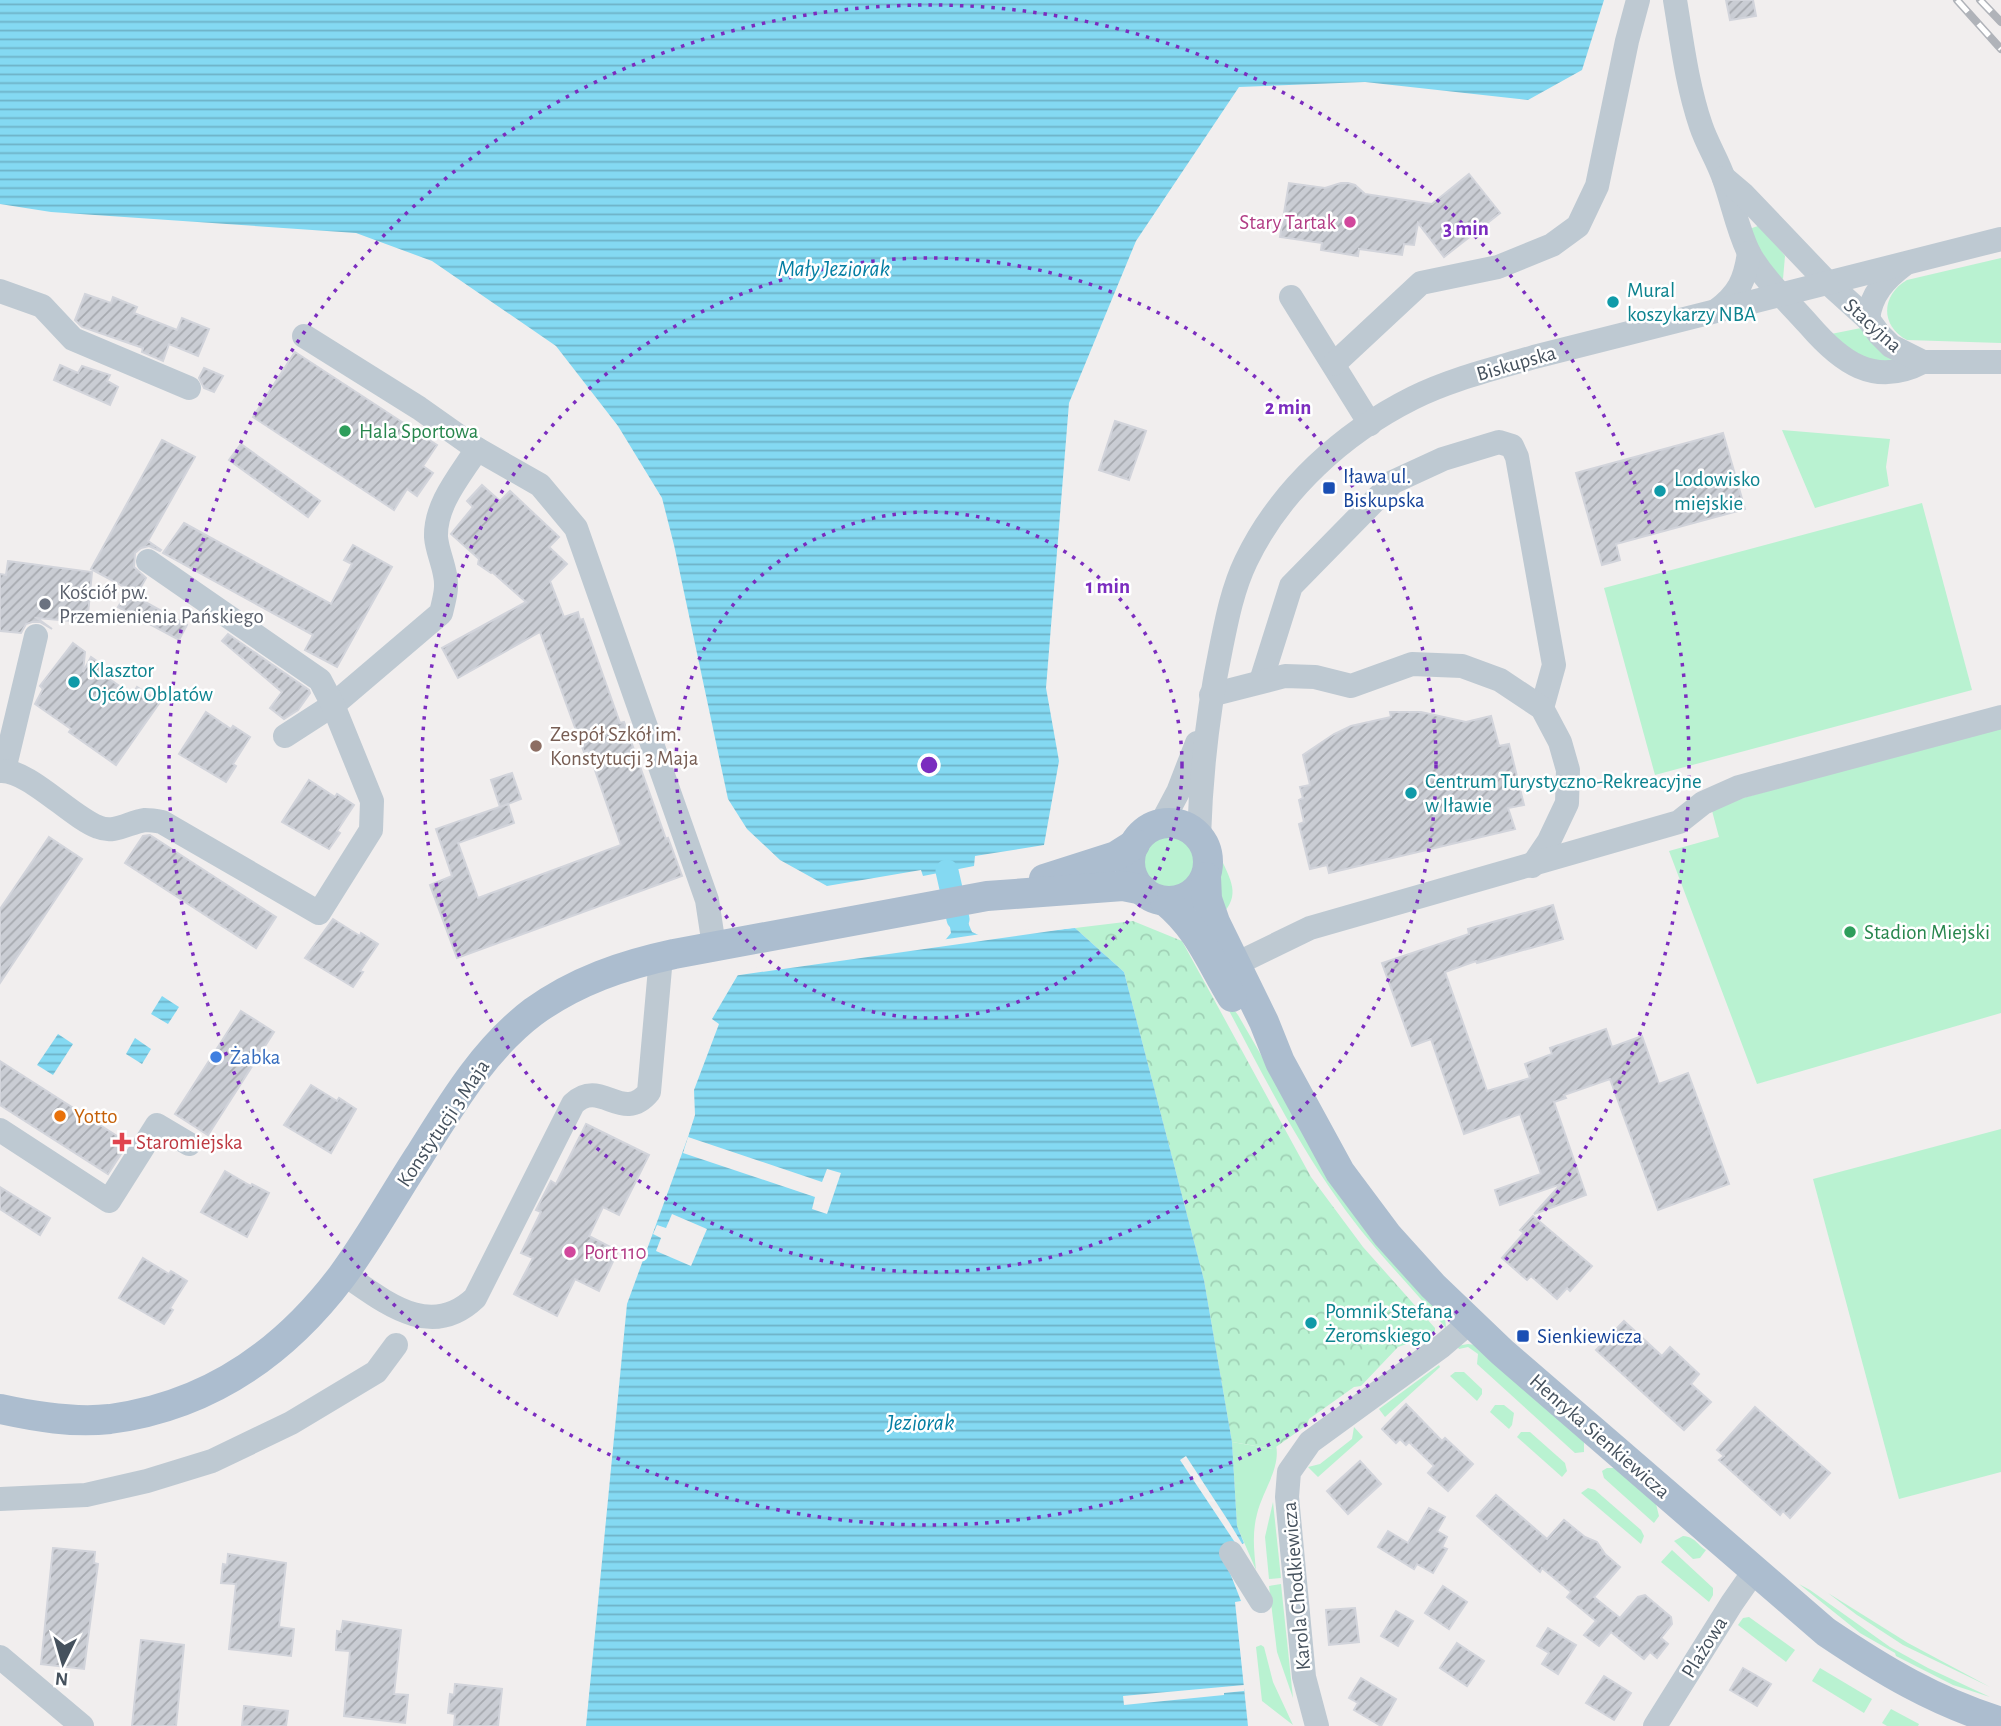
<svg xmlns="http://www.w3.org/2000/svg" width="2001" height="1726" font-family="'Alegreya Sans',sans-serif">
<defs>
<pattern id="park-crowns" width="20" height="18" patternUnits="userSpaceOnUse" patternTransform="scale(1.75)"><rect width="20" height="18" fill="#b9f2d1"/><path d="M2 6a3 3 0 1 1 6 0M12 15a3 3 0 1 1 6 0" fill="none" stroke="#a0d1b6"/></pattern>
<pattern id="water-rules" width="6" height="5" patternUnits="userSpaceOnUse" patternTransform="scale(1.75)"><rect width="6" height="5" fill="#84d9f2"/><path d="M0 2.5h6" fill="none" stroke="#6eb2c7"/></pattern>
<pattern id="building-hatch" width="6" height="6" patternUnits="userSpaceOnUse" patternTransform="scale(1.75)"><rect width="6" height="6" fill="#cacdd4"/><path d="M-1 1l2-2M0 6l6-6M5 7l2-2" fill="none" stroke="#a6a9af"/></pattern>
</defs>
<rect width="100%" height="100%" fill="#f1eeee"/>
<g fill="#b9f2d1">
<polygon points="1761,225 1785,256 1783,279 1773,273 1749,229"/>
<path d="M2001,258V343L1907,340C1880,326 1881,295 1907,280Z"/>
<polygon points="1861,328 1903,362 1864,360 1831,334"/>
<polygon points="1782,430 1890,439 1886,467 1889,486 1815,508"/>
<polygon points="1922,503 1972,690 1655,775 1604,588"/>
<polygon points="2001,725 2001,1013 1757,1084 1669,851 1719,837 1711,807"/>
<circle cx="1170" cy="862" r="26"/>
<path d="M1220,856C1228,876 1241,892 1225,911L1216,893L1221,866Z"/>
<path d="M1217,988L1238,1015L1272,1074L1445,1317L1446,1328C1410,1285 1371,1247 1339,1201C1292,1135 1255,1059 1217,988Z"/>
<polygon points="2001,1129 2001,1472 1899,1499 1813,1179"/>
<polygon points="1468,1344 1476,1345 1584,1442 1584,1452 1575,1453 1477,1364 1478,1354 1468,1347 1459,1349 1457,1346"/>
<polygon points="1439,1365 1440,1367 1385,1417 1379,1409"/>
<polygon points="1455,1372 1464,1372 1482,1389 1482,1394 1477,1401 1450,1376"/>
<polygon points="1495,1405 1504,1405 1514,1413 1512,1425 1509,1429 1490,1412"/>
<polygon points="1354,1427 1363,1437 1318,1477 1308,1467 1320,1464 1352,1439"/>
<polygon points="1521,1432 1530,1432 1565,1463 1567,1471 1562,1477 1517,1437"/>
<path d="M1232,1442L1272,1449L1276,1445C1281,1468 1262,1492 1257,1514C1252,1533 1254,1551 1256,1570L1237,1526Z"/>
<polygon points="1607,1468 1615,1468 1656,1504 1659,1516 1654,1523 1604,1478 1602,1471"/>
<polygon points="1588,1488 1595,1490 1641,1530 1644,1536 1641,1544 1581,1493"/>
<polygon points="1273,1502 1281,1578 1269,1579 1265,1537"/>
<path d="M1683,1536C1696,1537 1698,1546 1706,1550L1700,1558L1693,1559L1674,1541Z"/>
<polygon points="1672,1550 1713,1588 1713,1595 1709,1602 1661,1562"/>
<polygon points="1281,1584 1293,1698 1277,1652 1269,1586"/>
<polygon points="1799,1584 1810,1590 1890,1647 1928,1668 1990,1697 1953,1685 1896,1656 1895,1653 1860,1633"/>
<polygon points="1828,1593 1908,1643 1990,1687 1903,1645 1857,1615"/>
<polygon points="1749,1617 1795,1650 1786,1662 1738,1625 1743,1618"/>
<polygon points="1261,1645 1264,1647 1273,1682 1293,1725 1262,1701 1256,1647"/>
<polygon points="1820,1668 1872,1699 1864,1713 1812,1681"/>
<polygon points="1891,1709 1919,1724 1918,1726 1887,1726 1882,1723"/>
</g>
<polygon fill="url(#park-crowns)" points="1133,921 1182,941 1311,1177 1363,1247 1435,1328 1435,1334 1398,1347 1361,1386 1354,1387 1309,1419 1307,1425 1273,1449 1232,1442 1204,1280 1124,972 1075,928"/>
<g fill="url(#water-rules)">
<polygon points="0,0 1604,0 1582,70 1528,100 1365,82 1239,87 1136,241 1069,403 1046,688 1059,761 1044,845 975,856 974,866 923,876 921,870 827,886 780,860 747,829 728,799 674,545 662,498 618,426 556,346 432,261 356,233 51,212 0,204"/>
<polygon points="966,918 972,932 983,937 1075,928 1124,972 1204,1280 1232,1442 1237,1526 1244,1543 1223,1555 1241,1601 1235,1602 1248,1726 586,1726 627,1304 688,1137 695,1115 694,1090 719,1024 712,1019 739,973 942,944 951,933 949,921"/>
<polygon points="162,996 179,1007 168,1024 151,1014"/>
<polygon points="58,1034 73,1044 53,1075 37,1065"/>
<polygon points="135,1038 151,1049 142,1064 126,1054"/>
</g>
<g fill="#f1eeee">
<polygon points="1075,925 1079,927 733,976 738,970 988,933"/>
<polygon points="688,1137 822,1182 827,1169 841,1173 827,1214 812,1209 815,1197 683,1153"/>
<polygon points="672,1214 707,1229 691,1266 656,1251 661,1238 653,1234 657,1225 666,1228"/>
<polygon points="1186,1456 1229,1522 1244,1547 1240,1550 1180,1460"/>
<polygon points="1244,1685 1244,1691 1224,1693 1224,1695 1124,1705 1123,1696"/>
</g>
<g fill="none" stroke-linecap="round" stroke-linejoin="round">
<polyline stroke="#84d9f2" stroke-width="23" points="947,871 958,919"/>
</g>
<g fill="url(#building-hatch)" stroke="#d2d4db" stroke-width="2">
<polygon points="1726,0 1753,0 1756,16 1730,20"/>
<polygon points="1469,174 1500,213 1444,257 1418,223 1414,245 1404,244 1402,255 1359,249 1358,256 1321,250 1322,243 1280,237 1289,183 1325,188 1341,183 1348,183 1355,185 1365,194 1432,204"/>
<polygon points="85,294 111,303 113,297 137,307 134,313 177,330 182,318 209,329 198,356 169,344 163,361 142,352 143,348 82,327 75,320"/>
<polygon points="295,352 437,445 423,466 433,473 417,496 407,489 394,510 253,417"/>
<polygon points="60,365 78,373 82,366 110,375 107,381 118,387 110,405 54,380"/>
<polygon points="204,368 223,376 214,392 204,388 199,378"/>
<polygon points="1115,421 1146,431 1129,480 1099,470"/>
<polygon points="1723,433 1745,509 1616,544 1620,560 1602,565 1576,473"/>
<polygon points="162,440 195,457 148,541 161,550 160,551 149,546 141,548 135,553 134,567 146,578 137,594 91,569"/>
<polygon points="241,444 320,501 308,517 229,460"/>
<polygon points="482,485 500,501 510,491 559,537 549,547 567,564 550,581 564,617 578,612 580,620 583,619 620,723 624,722 666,839 668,838 682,876 457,958 430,885 452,876 436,829 508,804 514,823 458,843 478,898 621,845 588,750 584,752 540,632 458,678 442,648 526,602 492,572 491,573 478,564 479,559 451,534 473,507 467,501"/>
<polygon points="184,523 331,604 352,564 344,560 353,545 392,567 337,667 305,650 313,635 163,553"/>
<polygon points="8,561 92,572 88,614 83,614 82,622 37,618 52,629 40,622 32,622 26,624 21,633 0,631 0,574 6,575"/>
<polygon points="127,592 187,625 179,640 118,607"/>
<polygon points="228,634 309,690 310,693 298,710 284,719 270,708 282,692 222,641"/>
<polygon points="73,643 85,652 83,672 91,657 108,669 104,675 132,695 137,687 160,702 116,765 69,732 71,729 35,704 43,689 40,686"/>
<polygon points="206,712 231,729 233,726 250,737 233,764 236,766 226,782 179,754"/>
<polygon points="1390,712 1421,712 1466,722 1491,716 1499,746 1509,744 1524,805 1508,808 1515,829 1329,873 1327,865 1310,869 1299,824 1304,822 1299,800 1303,798 1300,787 1310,785 1303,755 1334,734 1351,726 1391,717"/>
<polygon points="512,773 521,799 500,807 491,780"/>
<polygon points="309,780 335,797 337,794 354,805 337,831 340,833 329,849 282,822"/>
<polygon points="150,835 276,917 256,948 125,863 143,836"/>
<polygon points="49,837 82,859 0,983 0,909"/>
<polygon points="1553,905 1563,939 1477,963 1476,961 1445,972 1487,1091 1530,1078 1525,1064 1552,1054 1550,1048 1606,1029 1612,1047 1642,1036 1659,1084 1688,1073 1729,1184 1658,1210 1610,1079 1564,1095 1566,1098 1554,1102 1586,1195 1534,1214 1561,1184 1500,1205 1495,1190 1541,1174 1520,1114 1464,1134 1431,1039 1412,1046 1382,963 1469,934 1468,929"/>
<polygon points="333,919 360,936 361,933 378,944 360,971 363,972 353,987 305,958"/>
<polygon points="241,1011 274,1032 208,1135 175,1114"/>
<polygon points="0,1061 128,1143 108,1174 0,1105"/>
<polygon points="311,1085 337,1101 339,1098 356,1109 331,1153 284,1125"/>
<polygon points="586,1124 649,1155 619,1215 603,1207 589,1236 618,1251 599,1291 575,1279 557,1316 514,1294 533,1258 521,1253 541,1212 536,1210 551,1181 556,1184"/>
<polygon points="225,1171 251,1186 252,1184 269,1193 247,1237 201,1212"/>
<polygon points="0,1187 50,1218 40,1235 0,1209"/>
<polygon points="1533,1216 1592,1266 1570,1291 1567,1288 1557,1299 1531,1276 1527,1280 1502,1258 1524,1233 1520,1230"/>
<polygon points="143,1258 169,1274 171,1271 187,1281 170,1308 173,1310 164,1324 119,1298"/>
<polygon points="1624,1321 1662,1356 1670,1347 1699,1374 1691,1384 1711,1402 1684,1430 1596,1350"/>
<polygon points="1406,1404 1442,1441 1445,1438 1473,1464 1448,1491 1428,1473 1434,1466 1409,1442 1406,1445 1400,1439 1396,1443 1382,1429"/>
<polygon points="1755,1407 1830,1473 1790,1518 1783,1511 1780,1515 1719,1460 1724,1456 1717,1450"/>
<polygon points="1360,1461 1381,1484 1348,1514 1327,1491"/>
<polygon points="1496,1495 1547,1539 1564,1520 1585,1537 1597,1542 1605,1554 1620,1567 1594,1597 1620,1618 1638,1597 1645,1595 1671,1617 1672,1624 1661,1638 1668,1644 1657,1658 1650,1652 1644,1659 1611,1632 1599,1646 1584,1635 1596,1621 1567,1597 1571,1592 1542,1568 1540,1572 1477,1516"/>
<polygon points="1429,1508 1445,1517 1437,1531 1447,1537 1442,1547 1447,1549 1433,1573 1417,1564 1414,1569 1378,1547 1388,1531 1408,1543"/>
<polygon points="53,1548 95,1552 94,1563 98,1564 84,1669 41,1664"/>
<polygon points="228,1554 286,1563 279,1627 294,1629 291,1656 229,1649 236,1584 221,1583 223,1564 227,1565"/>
<polygon points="1443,1586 1467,1602 1449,1629 1425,1613"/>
<polygon points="1355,1608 1359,1642 1329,1645 1326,1610"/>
<polygon points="1396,1611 1413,1621 1398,1646 1381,1636"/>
<polygon points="343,1621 401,1630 394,1694 408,1695 405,1723 344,1716 350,1651 336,1650 337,1631 341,1632"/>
<polygon points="1548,1628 1576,1645 1558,1674 1542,1664 1549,1653 1537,1646"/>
<polygon points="141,1640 184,1645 176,1726 132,1726"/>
<polygon points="1457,1643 1484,1661 1467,1686 1440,1668"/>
<polygon points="1743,1668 1771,1684 1757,1706 1730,1690"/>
<polygon points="1604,1676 1631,1693 1614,1720 1586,1703"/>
<polygon points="1361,1678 1396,1699 1381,1726 1354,1710 1358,1703 1349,1698"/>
<polygon points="455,1684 502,1689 498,1726 454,1726 455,1714 448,1713 450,1694 454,1695"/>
<polygon points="244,1706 288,1711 286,1726 242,1726"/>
</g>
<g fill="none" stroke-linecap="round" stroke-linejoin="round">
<g stroke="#bec9d2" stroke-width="24">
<path d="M1675,0C1682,42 1687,85 1701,126C1707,144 1718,161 1724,179C1733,204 1738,232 1750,255C1765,281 1789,302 1809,325C1840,361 1874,388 1923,362"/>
<polyline points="1724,178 1744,195 1827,282 1868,319 1879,334 1891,346 1923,362 2001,362"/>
<polyline points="0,291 42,306 73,339 189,388"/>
<polyline points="1291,297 1370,424"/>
<path d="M1716,311C1739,294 1745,280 1749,253"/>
<path d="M1868,319C1871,294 1885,279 1905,264"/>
<polyline points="304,336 419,408 477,449"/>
<polyline points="1334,364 1421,283 1498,267 1552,245 1578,226 1597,186 1627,41 1638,0"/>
<polyline points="1261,681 1291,586 1393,482 1443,459 1499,442 1512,446 1517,457 1554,665 1542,708"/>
<polyline points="1211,695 1285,676 1315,677 1351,686 1412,664 1462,666 1500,680 1542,708 1560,742 1568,770 1567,803 1549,841 1532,866"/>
<path d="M285,736L333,705L441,613C444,600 448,588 445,575C443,562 437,550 436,537C435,504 460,476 477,449L540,485L576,528L707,900L714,946"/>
<polyline points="4,770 36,636"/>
<path d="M0,771C28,769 71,817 98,827C115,834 129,822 145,820C150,820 157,821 162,822L319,913L371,830L372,801L333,705L320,680L148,561"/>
<polyline points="1161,824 1178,792 1197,743"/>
<path d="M1199,837C1201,773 1208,710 1221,648C1227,618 1233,588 1246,561C1280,490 1343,433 1413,398C1451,379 1494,369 1534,357L2001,239"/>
<polyline points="1236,964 1310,928 1679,822 1703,803 1739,787 2001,717"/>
<polyline points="0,1130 109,1201 157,1125 189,1144"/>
<path d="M344,1274C384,1301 430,1341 475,1298L573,1104C601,1077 622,1125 649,1092L661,957"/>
<polyline points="0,1499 86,1495 147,1481 212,1461 291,1423 376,1372 396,1345"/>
<polyline points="1231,1553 1261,1601"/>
<polyline points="0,1657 82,1726"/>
<polyline points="1317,1726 1304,1677 1287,1497 1289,1472 1310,1442 1442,1346 1470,1322"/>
<polyline points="1655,1726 1732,1603 1755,1570"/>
</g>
<g stroke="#acbdcf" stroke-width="30">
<circle cx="1169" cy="862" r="39"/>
<path d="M1206,877L1207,899L1215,922L1264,1022L1280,1062L1340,1172L1387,1235L1433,1286L1502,1352L1826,1632C1884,1671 1934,1701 2001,1722"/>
<polyline points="1044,879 1116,856 1135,844"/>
<path d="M1165,901C1199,929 1210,961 1232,997"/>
<path d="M0,1409C36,1417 73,1423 110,1419C208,1406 284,1353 342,1276C370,1238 393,1196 419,1156C451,1105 484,1049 533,1012C576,981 623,965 674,954L987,896L1123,886L1143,890"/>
</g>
<defs>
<g id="rail">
<polyline points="1957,0 2001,49"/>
<polyline points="1980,0 2001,22"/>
</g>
</defs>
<use href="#rail" stroke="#b0b3b9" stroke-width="8"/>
<use href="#rail" stroke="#fff" stroke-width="5" stroke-dasharray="16" stroke-linecap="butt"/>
</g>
<g fill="none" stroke="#7b2cbf" stroke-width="3.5" stroke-dasharray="3.5 7">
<circle cx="929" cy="765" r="253"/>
<circle cx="929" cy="765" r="507"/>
<circle cx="929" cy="765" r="760"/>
</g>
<g fill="#d1479c" stroke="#fff" stroke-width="2.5">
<circle cx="1350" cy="222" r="7"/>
<circle cx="570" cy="1252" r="7"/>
</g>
<g fill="#0f9aa8" stroke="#fff" stroke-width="2.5">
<circle cx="1613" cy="302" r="7"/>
<circle cx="1660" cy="491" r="7"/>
<circle cx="74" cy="682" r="7"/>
<circle cx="1411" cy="793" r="7"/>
<circle cx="1311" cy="1323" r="7"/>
</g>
<g fill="#2e9e5b" stroke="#fff" stroke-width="2.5">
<circle cx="345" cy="431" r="7"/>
<circle cx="1850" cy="932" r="7"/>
</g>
<g fill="#1a4fb4" stroke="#fff" stroke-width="2.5">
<rect x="1322" y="481" width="14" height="14" rx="3.5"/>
<rect x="1516" y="1329" width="14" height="14" rx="3.5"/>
</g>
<circle fill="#6b7280" stroke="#fff" stroke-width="2.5" cx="45" cy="604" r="7"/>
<circle fill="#8d6e63" stroke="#fff" stroke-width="2.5" cx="536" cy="746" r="7"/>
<circle fill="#3f7fe0" stroke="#fff" stroke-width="2.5" cx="216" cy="1057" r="7"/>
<circle fill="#e8710a" stroke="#fff" stroke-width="2.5" cx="60" cy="1116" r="7"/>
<path fill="#e0444e" stroke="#fff" stroke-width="2.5" d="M118.5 1131.5h7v7h7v7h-7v7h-7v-7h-7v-7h7z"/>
<g text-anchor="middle" stroke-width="5" stroke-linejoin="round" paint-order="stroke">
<g font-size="21" fill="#b23c85" stroke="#fff" text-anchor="end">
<text x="1336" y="229">Stary Tartak</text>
<text x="584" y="1259" text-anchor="start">Port 110</text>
</g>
<g font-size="21" fill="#0d838f" stroke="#fff" text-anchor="start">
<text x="1627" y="297">Mural<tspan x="1627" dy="24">koszykarzy NBA</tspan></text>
<text x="1674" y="486">Lodowisko<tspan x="1674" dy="24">miejskie</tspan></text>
<text x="88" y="677">Klasztor<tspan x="88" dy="24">Ojców Oblatów</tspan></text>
<text x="1425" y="788">Centrum Turystyczno-Rekreacyjne<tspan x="1425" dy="24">w Iławie</tspan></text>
<text x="1325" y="1318">Pomnik Stefana<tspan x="1325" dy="24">Żeromskiego</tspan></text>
</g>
<g font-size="21" fill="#45515d" stroke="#fff">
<text transform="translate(1873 325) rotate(42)" y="7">Stacyjna</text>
<text transform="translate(1516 363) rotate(-16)" y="7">Biskupska</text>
<text transform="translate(443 1123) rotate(-56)" y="7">Konstytucji 3 Maja</text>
<text transform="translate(1600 1436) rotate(41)" y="7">Henryka Sienkiewicza</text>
<text transform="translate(1296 1586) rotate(-95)" y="7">Karola Chodkiewicza</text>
<text transform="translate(1704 1647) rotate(-58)" y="7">Plażowa</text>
</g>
<g font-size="21" fill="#27864d" stroke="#fff" text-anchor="start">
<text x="359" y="438">Hala Sportowa</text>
<text x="1864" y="939">Stadion Miejski</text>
</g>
<g font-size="21" fill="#164399" stroke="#fff" text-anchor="start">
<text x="1343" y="483">Iława ul.<tspan x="1343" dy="24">Biskupska</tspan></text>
<text x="1537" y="1343">Sienkiewicza</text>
</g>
<g font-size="21" fill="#5b616d" stroke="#fff" text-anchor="start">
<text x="59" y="599">Kościół pw.<tspan x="59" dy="24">Przemienienia Pańskiego</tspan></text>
</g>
<g font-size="21" fill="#785e54" stroke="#fff" text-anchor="start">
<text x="550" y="741">Zespół Szkół im.<tspan x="550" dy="24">Konstytucji 3 Maja</tspan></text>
</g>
<g font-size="21" fill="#366cbe" stroke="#fff" text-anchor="start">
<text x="230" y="1064">Żabka</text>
</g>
<g font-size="21" fill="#c56008" stroke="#fff" text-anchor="start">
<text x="74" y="1123">Yotto</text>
</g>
<g font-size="21" fill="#be3a42" stroke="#fff" text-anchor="start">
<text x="136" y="1149">Staromiejska</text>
</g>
<g font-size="23" font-style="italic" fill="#047ea3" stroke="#fff">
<text x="834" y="276">Mały Jeziorak</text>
<text x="921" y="1430">Jeziorak</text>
</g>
</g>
<circle cx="929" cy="765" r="10" fill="#7b2cbf" stroke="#fff" stroke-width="3.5"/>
<g font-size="21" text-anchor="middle" font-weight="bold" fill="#7b2cbf" stroke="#fff" stroke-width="5" stroke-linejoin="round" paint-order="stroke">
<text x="1466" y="235">3 min</text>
<text x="1288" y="414">2 min</text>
<text x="1108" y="593">1 min</text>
</g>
<g transform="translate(63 1663) rotate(185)" stroke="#ffffff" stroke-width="5" paint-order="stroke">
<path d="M0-5L12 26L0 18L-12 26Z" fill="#45515d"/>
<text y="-10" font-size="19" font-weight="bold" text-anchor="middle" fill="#45515d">N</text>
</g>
</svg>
